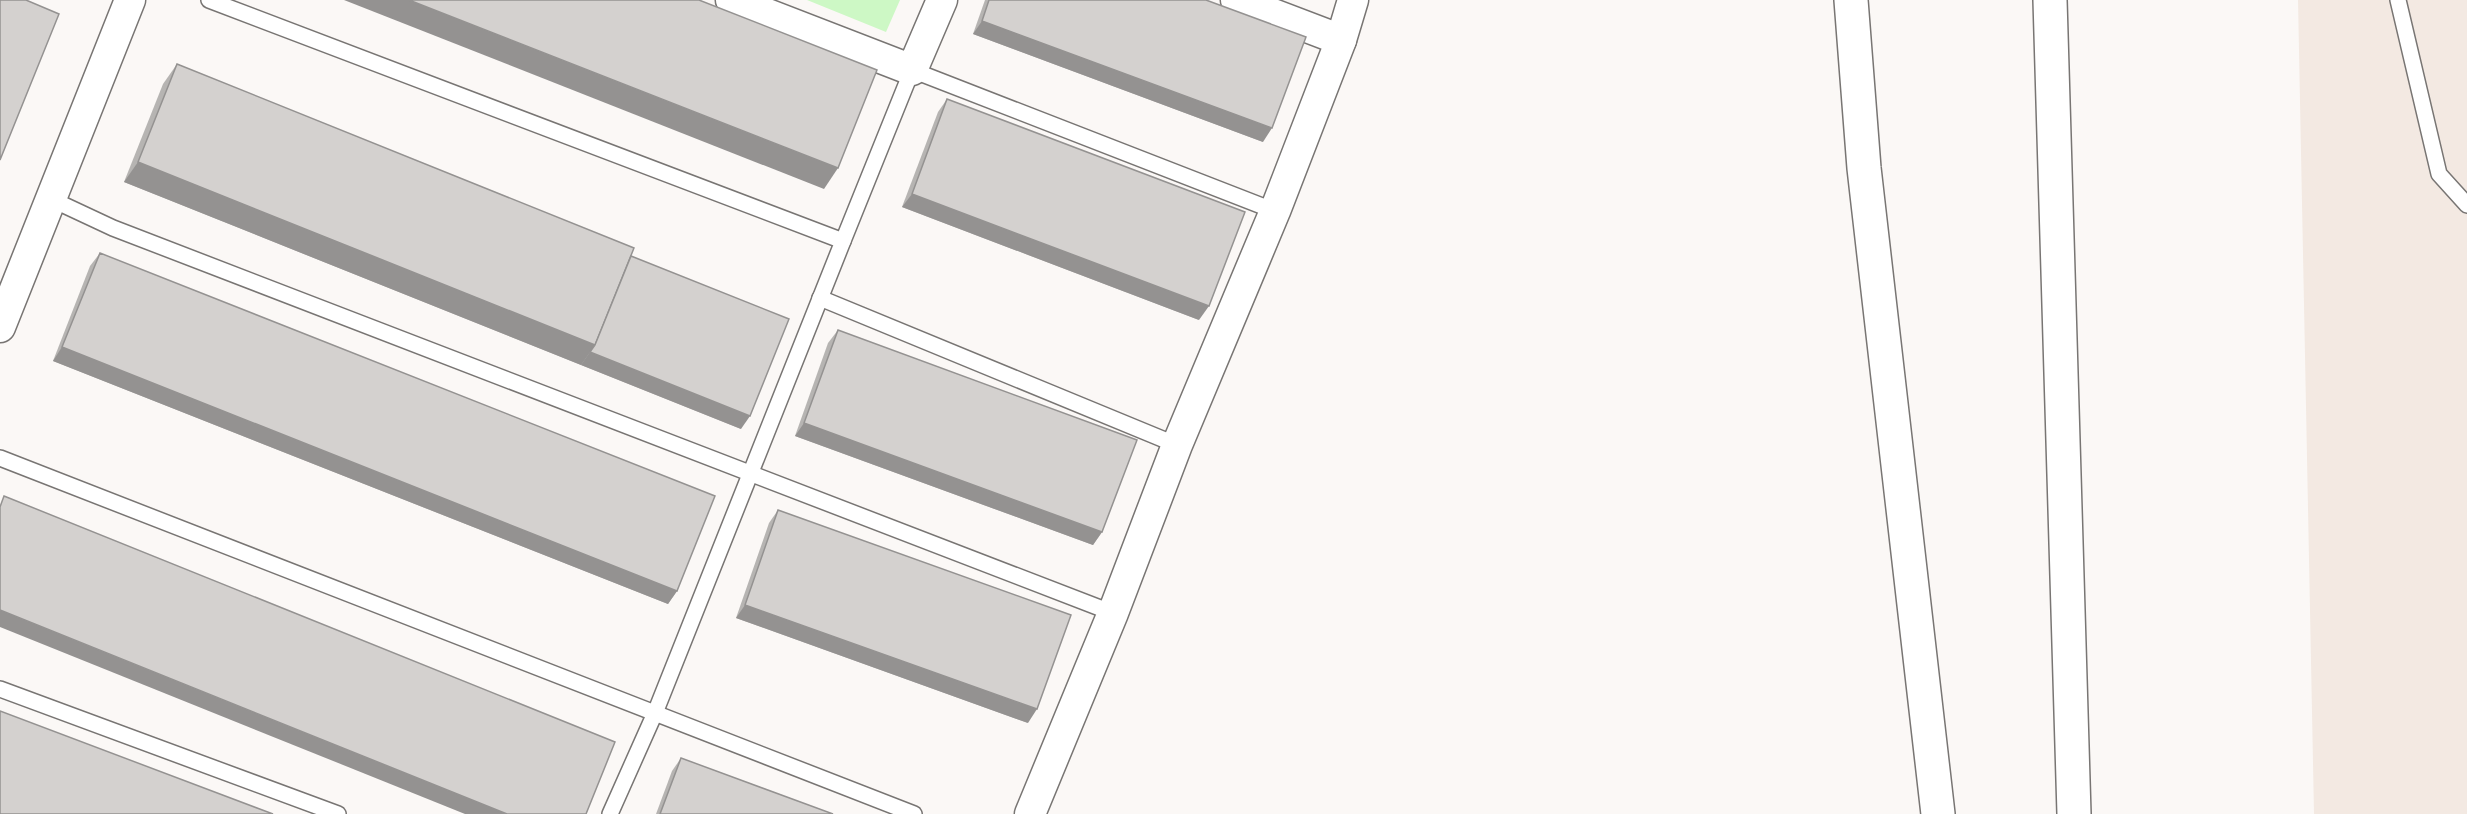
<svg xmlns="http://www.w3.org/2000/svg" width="2467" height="814" font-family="'Nunito Sans',sans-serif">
<rect width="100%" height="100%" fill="#fbf8f6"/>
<polygon fill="#f3e9e2" points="2298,0 2467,0 2467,814 2314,814"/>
<polygon fill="#cdf8c5" points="807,0 900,0 886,32"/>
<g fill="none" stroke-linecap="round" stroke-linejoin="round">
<defs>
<g id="lane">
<polyline points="209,0 843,241 655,713 610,814"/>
<polyline points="2398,0 2439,174 2467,205"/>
<polyline points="51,199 113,228 1113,613"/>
<polyline points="843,241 912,70 1275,211"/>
<polyline points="820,298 1177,445"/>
<polyline points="0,458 914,814"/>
<polyline points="0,689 338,814"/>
</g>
<g id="street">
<polyline points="731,0 912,70 942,0"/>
<polyline points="1236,0 1341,40"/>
<polyline points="0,327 130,0"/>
<polyline points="1030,814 1113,613 1177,445 1275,211 1341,40 1353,0"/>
</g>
<g id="secondary">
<polyline points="1851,0 1864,168 1938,814"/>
<polyline points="2050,0 2074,814"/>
</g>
</defs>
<use href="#lane" stroke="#787573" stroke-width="18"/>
<use href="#street" stroke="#787573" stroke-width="33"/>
<use href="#secondary" stroke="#787573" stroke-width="36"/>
<use href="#lane" stroke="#fff" stroke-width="15"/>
<use href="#street" stroke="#fff" stroke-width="30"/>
<use href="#secondary" stroke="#fff" stroke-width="33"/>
</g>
<g fill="#b6b4b2">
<polygon points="985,0 1206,0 1263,142 973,34"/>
<polygon points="177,64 631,256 741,429 124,182 163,84"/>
<polygon points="947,99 1199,320 902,207 938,112"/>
<polygon points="100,253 677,591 668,604 53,361 90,266"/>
<polygon points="838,330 1102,532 1093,545 795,436 828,343"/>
<polygon points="778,510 1028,723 736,618 769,523"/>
<polygon points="681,758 833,814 656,814 672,771"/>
</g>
<g fill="#949291">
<polygon points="344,0 409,0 838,168 824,189"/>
<polygon points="982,21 1272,128 1263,142 973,34"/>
<polygon points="138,162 595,345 581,365 124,182"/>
<polygon points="912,194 1209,306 1199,320 902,207"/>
<polygon points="62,347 677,591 668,604 53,361"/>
<polygon points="590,352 750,416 741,429 581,365"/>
<polygon points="804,423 1102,532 1093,545 795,436"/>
<polygon points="745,605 1037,709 1028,723 736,618"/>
<polygon points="0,610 507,814 465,814 0,627"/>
</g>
<g fill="#d4d1cf" stroke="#949291" stroke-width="1.5">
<polygon points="0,0 26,0 59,14 0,160"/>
<polygon points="409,0 699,0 877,70 838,168"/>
<polygon points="989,0 1206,0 1306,37 1272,128 982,21"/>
<polygon points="177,64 634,248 595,345 138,162"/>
<polygon points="947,99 1245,212 1209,306 912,194"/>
<polygon points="100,253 715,496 677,591 62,347"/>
<polygon points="631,256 789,319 750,416 590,352 595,345"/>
<polygon points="838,330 1137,440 1102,532 804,423"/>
<polygon points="4,496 615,742 586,814 507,814 0,610 0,507"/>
<polygon points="778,510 1071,615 1037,709 745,605"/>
<polygon points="0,711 273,814 0,814"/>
<polygon points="681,758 833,814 660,814"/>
</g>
</svg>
